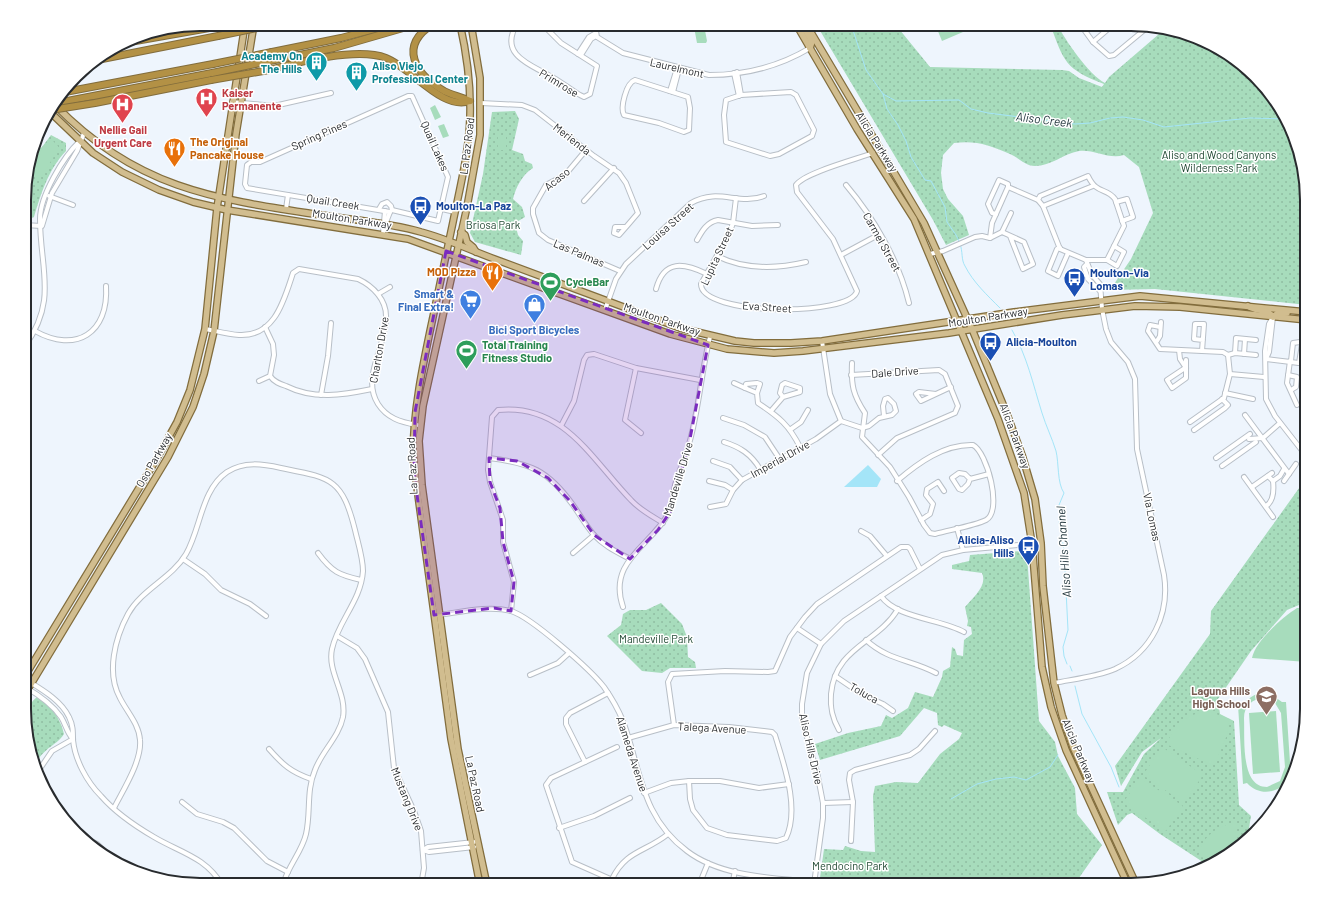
<svg xmlns="http://www.w3.org/2000/svg" width="1331" height="909" font-family="Barlow,sans-serif">
<defs>
<pattern id="grass-dots" width="8" height="8" patternUnits="userSpaceOnUse"><rect width="8" height="8" fill="#a7dcbc"/><path d="M2 2h.1M6 6h.1" fill="none" stroke="#90bda2" stroke-width="1.8" stroke-linecap="round"/></pattern>
</defs>
<rect width="100%" height="100%" fill="#eef5fd"/>
<g fill="url(#grass-dots)">
<path d="M816,24H895L930,67L1062,70L1069,71L1079,78L1102,87L1104,84C1065,69 1064,62 1050,24H1057C1065,40 1089,75 1105,83L1109,77L1159,34L1168,30L1188,33L1238,60L1289,122L1307,189V305L1155,289L1110,290L1131,259L1153,213L1139,167L1124,155C1109,160 1094,149 1079,151C1063,154 1051,166 1035,166C1025,166 1018,157 1010,154C990,145 975,140 954,143L943,155L941,173L943,189L948,199L963,216L969,235L946,245L933,220Z"/>
<path d="M515,111L519,119L512,150L523,154L525,161L532,164L533,168C522,175 516,187 513,199L522,207L525,217L515,223L518,235L523,241L521,255L475,242L470,233L483,174L492,112Z"/>
<path d="M51,135L66,143V151C48,170 41,194 34,217L25,221V178L33,153L42,147Z"/>
<polygon points="1307,477 1307,555 1302,564 1307,576 1307,605 1299,605 1287,610 1251,651 1218,699 1220,714 1234,721 1239,805 1251,816 1248,834 1209,866 1160,834 1132,813 1127,815 1118,825 1107,792 1123,792 1144,754 1161,738 1142,752 1121,786 1115,766 1210,634 1211,611"/>
<path d="M1022,551L1027,555L1039,721L1055,742L1058,756L1075,788L1077,814L1102,845L1074,885H819L824,849L843,850L845,846L861,851L875,852L873,796L875,786L896,782L918,783L940,754L959,739L962,733L944,725L942,727L938,725L937,713L924,708L900,736L820,760L815,744L848,733L881,726L886,715L892,718L908,708L915,692L933,697L942,677L943,671L950,667L952,647L955,649L957,655L963,656L964,640L972,634L971,627L967,626L968,621L965,607C972,598 988,586 982,573L952,569V565L969,561L970,555Z"/>
<polygon points="661,603 682,624 687,637 688,657 695,662 696,668 670,668 662,673 642,671 607,636 621,625 623,614 630,610 646,610"/>
<path d="M37,697C50,704 61,719 64,734C57,745 45,747 36,763C29,741 16,714 37,697Z"/>
</g>
<g fill="#a7dcbc" fill-rule="evenodd">
<polygon points="935,24 959,24 963,32 942,41"/>
<polygon points="696,25 704,25 707,41 706,43 697,43 694,27"/>
<polygon points="435,105 441,117 435,120 430,108"/>
<polygon points="444,124 449,136 443,138 438,126"/>
<rect x="498" y="136" width="8" height="14"/>
<path d="M53,141L58,146V150L41,177H37C27,163 39,155 48,142Z"/>
<path d="M1297,608H1307V662L1252,658C1255,641 1283,617 1297,608Z"/>
<path d="M1261,693L1272,695L1282,702H1286L1291,778C1280,792 1261,798 1247,783L1243,784L1238,705C1245,704 1251,694 1261,693ZM1264,698L1275,703L1281,713L1285,767L1280,781L1267,787C1240,787 1245,738 1244,718C1244,706 1252,699 1264,698Z"/>
<path d="M1208,711L1229,719L1227,735L1215,764L1212,765L1166,744C1176,725 1186,714 1208,711Z"/>
<polygon points="1276,711 1280,772 1253,774 1249,713"/>
<polygon points="1162,747 1203,775 1184,803 1143,775"/>
<polygon points="1140,778 1183,806 1166,831 1123,803"/>
<path d="M1226,825H1237L1234,846L1219,859L1198,857C1203,839 1208,833 1226,825Z"/>
</g>
<polygon fill="#a4e5f8" points="868,465 881,479 877,487 844,487"/>
<g fill="none" stroke-linecap="round" stroke-linejoin="round">
<g stroke="#a4e5f8" stroke-width="1">
<polyline points="851,24 866,70 883,94 896,101 959,100 971,109 988,113 1075,124 1090,123 1110,118 1123,117 1143,120 1164,127 1250,118 1286,119"/>
<polyline points="883,94 887,109 898,125 906,141 911,157 925,180 931,181 945,207 947,222 956,235 959,241"/>
<path d="M960,244C963,251 961,260 965,266C973,282 987,295 1000,308"/>
<path d="M1012,330C1027,356 1033,384 1042,413C1046,426 1052,438 1056,451C1059,463 1057,483 1064,493L1059,505L1062,517L1059,522L1064,550L1068,630L1063,647L1064,656L1067,664"/>
<polyline points="1070,666 1072,671"/>
<polyline points="1075,686 1082,714 1111,767 1119,787"/>
<polyline points="951,799 977,784 996,779 1014,777 1026,780 1050,767 1058,755"/>
</g>
<defs>
<g id="minor">
<path d="M517,24C497,56 534,66 554,78C563,83 571,90 580,95L584,97L590,94L597,66L561,43L546,28L533,24"/>
<path d="M599,24L596,31L597,37L623,53L709,75C744,75 780,66 810,48"/>
<polyline points="1080,24 1093,42 1109,56 1114,55 1149,26"/>
<polyline points="1093,42 1114,24"/>
<polyline points="578,54 589,37 596,33"/>
<polyline points="581,55 591,39 596,36"/>
<polyline points="737,72 741,95"/>
<polyline points="734,73 739,96"/>
<path d="M635,80L688,97L690,108L689,130L684,132L659,123L624,115C620,108 626,83 635,80Z"/>
<polyline points="670,91 677,68"/>
<polyline points="673,92 679,69"/>
<polygon points="791,92 796,95 814,130 812,136 779,154 770,156 726,142 724,115 726,100 741,95"/>
<polyline points="232,102 274,106 331,93"/>
<polyline points="481,103 522,105 535,110 594,156 619,173 626,183 638,213 626,227 615,227 614,233 619,235 626,227"/>
<polyline points="586,150 565,175 546,185 533,208 533,214 539,233 548,240 620,271"/>
<path d="M1088,176C1097,195 1106,187 1115,199L1124,226L1107,260H1086L1060,249L1043,206L1038,200L1040,196Z"/>
<path d="M846,185C874,218 899,261 909,303"/>
<polyline points="49,196 73,205"/>
<path d="M736,198L733,223L729,234L701,284C700,316 851,317 857,291L833,239L797,192L796,185C804,173 857,159 873,153"/>
<polyline points="584,201 614,168"/>
<polyline points="1116,202 1127,199 1133,217 1122,221"/>
<polyline points="1043,206 1093,186"/>
<polyline points="286,209 288,195"/>
<polyline points="379,209 382,204 387,202 391,206 392,210"/>
<polyline points="442,209 455,212"/>
<polyline points="390,212 247,188 245,184 247,165 251,162 260,162 408,96 412,96 448,177 438,221 392,210"/>
<polyline points="996,214 992,213 988,204 999,180 1008,184 1008,187 1038,200"/>
<polyline points="25,225 41,226"/>
<polyline points="385,225 390,212"/>
<polyline points="42,226 52,193 77,151 84,133"/>
<polyline points="1002,232 1011,213"/>
<polyline points="383,234 385,211"/>
<polyline points="990,238 992,223 1008,187"/>
<path d="M697,240C702,231 707,222 718,220L752,226L778,225"/>
<polyline points="1060,248 1057,249 1048,271 1058,276 1068,253"/>
<polyline points="930,254 943,251 975,237 982,236 990,238 1002,232 1024,242 1033,264 1023,269 1010,236"/>
<polyline points="841,255 880,234"/>
<path d="M717,256C745,270 776,269 806,262"/>
<polyline points="1107,260 1117,266 1124,252 1114,246"/>
<polyline points="1087,264 1084,267 1088,279 1100,291"/>
<path d="M656,289C664,259 684,263 707,274"/>
<polyline points="378,294 390,287"/>
<path d="M605,310L616,279L626,264L691,203C719,187 738,206 764,196"/>
<polyline points="1273,317 1269,324 1265,351 1266,399 1275,416 1307,457"/>
<polyline points="1160,327 1150,325 1148,331 1160,349 1223,352 1228,355"/>
<path d="M205,329C216,331 227,334 239,335C275,337 284,300 293,273L299,269L358,279C373,286 387,300 386,318C386,347 361,377 378,404C387,418 400,422 417,425"/>
<path d="M35,331C76,354 109,333 106,286"/>
<polyline points="822,341 830,394 841,421"/>
<polyline points="1157,341 1160,336 1161,322"/>
<path d="M25,346C58,300 40,269 40,219C40,196 63,157 80,141"/>
<polyline points="1179,350 1180,359 1186,368"/>
<polyline points="1202,351 1204,324 1195,324 1194,339 1203,340"/>
<polyline points="1235,353 1236,338 1256,340"/>
<polyline points="1244,354 1245,339"/>
<polyline points="1228,355 1235,353 1256,355"/>
<polyline points="1266,359 1269,352 1273,317"/>
<polyline points="1266,359 1307,364"/>
<polyline points="1290,361 1287,383 1297,405"/>
<polyline points="1291,361 1293,343 1300,342 1302,344 1299,363"/>
<path d="M852,363C851,385 853,395 865,413L862,437L890,467L909,497L924,525L930,533L935,534C949,530 974,526 986,520C1003,511 987,452 973,445C944,444 918,463 897,481"/>
<polyline points="636,368 625,420 641,433"/>
<polyline points="1185,368 1167,380 1172,388 1186,378 1186,360"/>
<polyline points="1230,374 1264,377"/>
<polyline points="851,375 939,370 945,374 958,406 955,413 897,438 878,455"/>
<polyline points="1288,375 1297,377 1296,387 1291,390"/>
<path d="M270,376C274,382 280,384 286,386C314,400 343,395 372,389"/>
<polyline points="259,381 270,376 274,355 273,344 265,327"/>
<polyline points="734,383 745,388"/>
<path d="M757,393L760,384L757,383L746,384L745,388L757,393L758,403C779,417 789,425 800,447"/>
<polyline points="1225,393 1253,399"/>
<polyline points="936,394 919,392 916,394 921,401 951,387"/>
<polyline points="321,395 328,356 331,323"/>
<polyline points="771,411 783,397 800,392 800,388 785,383 782,385 780,393 783,397"/>
<polyline points="1245,415 1289,474"/>
<polyline points="723,418 744,425 765,437 779,458"/>
<polyline points="841,421 862,428 869,426 879,418 892,415 896,411 894,404 888,398 885,399 883,406 884,416"/>
<polyline points="1190,422 1224,398 1230,374 1228,355"/>
<polyline points="561,426 574,401 584,360 587,355 594,354 636,368 700,380"/>
<polyline points="791,429 801,422 808,410"/>
<polyline points="1194,430 1225,408 1228,405 1222,399"/>
<polyline points="1249,439 1263,438 1280,423"/>
<path d="M724,442C740,447 751,454 760,469"/>
<path d="M489,458C530,463 548,470 573,505C580,515 586,526 594,535C604,546 617,552 630,559"/>
<polyline points="1216,458 1250,434"/>
<polyline points="713,461 730,467 742,480"/>
<polyline points="1222,466 1256,442"/>
<polyline points="1244,477 1273,517"/>
<polyline points="970,479 968,484 962,490 959,489 952,478 959,473 965,474 970,479 989,474"/>
<polyline points="709,481 725,485 733,490"/>
<polyline points="1273,481 1280,476 1284,469"/>
<polyline points="1284,481 1296,464"/>
<polyline points="1252,487 1272,473"/>
<path d="M1266,506C1274,501 1274,490 1273,481L1268,476"/>
<polyline points="710,507 726,504 733,490 742,480 816,439 841,421"/>
<polyline points="921,520 930,514 933,504 926,495 927,489 938,482 944,491"/>
<polyline points="957,528 963,550"/>
<polyline points="861,531 870,536 886,555"/>
<path d="M318,553C332,572 339,575 361,580"/>
<polyline points="573,553 594,535"/>
<polyline points="183,559 205,574 221,590 250,604 266,616"/>
<path d="M881,596C896,618 941,619 964,632"/>
<path d="M623,607C607,561 651,546 668,514C673,505 673,494 675,485C679,471 685,458 689,444C699,410 701,372 710,337"/>
<path d="M511,611L514,582L503,542V520L490,482L488,470L492,417L498,410C564,403 592,460 631,500C640,510 652,516 663,523"/>
<path d="M439,615C461,612 489,605 511,611C531,617 590,669 604,687C611,697 618,709 623,721C641,770 641,817 687,851C721,877 773,878 814,882"/>
<polyline points="797,628 821,644"/>
<polyline points="337,636 357,648 365,659 388,712 394,768 414,811 421,831 424,868 421,885"/>
<path d="M866,640C889,661 910,659 936,673"/>
<polyline points="530,675 558,663 569,653"/>
<polyline points="835,676 863,695 883,704 893,711"/>
<path d="M25,679C41,689 61,700 69,717C73,725 73,731 73,740C75,760 87,782 101,796C115,812 135,826 154,837C179,852 206,857 222,885"/>
<path d="M1054,683C1074,679 1096,677 1115,669C1152,652 1170,614 1164,575L1137,449L1135,379L1128,362L1111,342L1106,329L1102,309L1100,284L1092,275L1086,260"/>
<path d="M25,687C39,695 52,704 61,717C66,725 67,733 73,739"/>
<polyline points="674,725 668,682 672,674 725,671 768,672 775,671 790,637 805,617 817,604 901,547 908,547 910,549 920,569"/>
<path d="M839,730C832,718 830,708 831,694C835,647 878,643 898,609"/>
<path d="M628,738L674,725L729,727L772,732L775,735C784,765 800,808 786,838L777,841L727,835L707,828L693,810L690,799L689,781"/>
<polyline points="617,747 551,778 546,785 572,862 624,885"/>
<path d="M269,749C283,765 291,772 311,779"/>
<polyline points="585,762 566,724 566,718 570,713 608,693"/>
<polyline points="39,770 52,751 73,739"/>
<polyline points="644,793 671,783 689,781 720,781 759,788 789,784"/>
<polyline points="182,802 197,814 223,822 234,828 267,861 288,872"/>
<polyline points="823,803 853,802"/>
<path d="M114,808C123,790 142,761 140,740C139,724 127,712 120,698C106,673 115,638 128,614C142,589 172,578 186,554C201,528 201,490 227,472C244,461 263,464 281,468C331,478 342,478 355,530C358,543 363,558 363,571C361,601 338,621 332,649C327,672 347,693 343,717C339,737 322,751 315,770C306,791 311,812 306,834C302,852 287,867 283,885"/>
<polyline points="559,828 594,816 630,798"/>
<polyline points="83,837 97,844 114,860"/>
<polyline points="851,841 853,802 849,780 850,773 855,770 910,755 919,749 935,731"/>
<polyline points="423,850 429,852 474,847"/>
<polyline points="423,850 428,847 474,842"/>
<path d="M612,879C626,850 646,852 668,834"/>
<polyline points="814,884 823,818 823,803 817,772 802,720 802,704 807,673 821,644 844,621 942,555 963,550 1041,543"/>
<polyline points="699,885 708,863"/>
<polyline points="732,885 735,871"/>
<polyline points="779,885 780,879"/>
</g>
<g id="major">
<path d="M460,24C467,55 471,86 470,117C469,153 460,187 453,222C446,254 440,285 433,317C423,364 413,410 413,458L451,739L480,885"/>
<polyline points="471,24 480,78 480,135 467,207 423,406 419,441 422,485 458,749 487,885"/>
<polyline points="796,24 857,129 914,219 998,419 1024,493 1032,544 1042,667 1051,707 1066,750 1128,885"/>
<polyline points="802,24 812,42 810,48"/>
<polyline points="806,24 924,223 972,329 1007,414 1022,455 1035,499 1041,543 1043,586 1054,683 1062,715 1073,747 1136,884"/>
<path d="M56,106C140,192 222,200 334,217C363,221 393,224 421,232C448,239 474,252 500,261C560,283 620,306 680,328L735,341L754,343H791L822,341L1014,312L1140,296L1307,312"/>
<polyline points="50,112 93,153 122,172 159,190 193,202 227,210 408,239 670,334 727,349 774,353 803,351 949,333 1062,315 1135,306 1180,307 1307,320"/>
<polyline points="461,232 465,235 467,242 473,247 476,252"/>
<path d="M1248,306C1256,312 1267,308 1273,317L1278,313H1287"/>
<polyline points="25,676 156,460 177,422 190,390 205,329 217,208 245,24"/>
<polyline points="25,694 168,457 193,407 204,374 214,331 236,134 254,24"/>
</g>
<g id="highway">
<path d="M433,24C398,46 415,74 444,91C452,95 462,97 470,101"/>
<polyline points="124,43 232,24"/>
<polyline points="272,52 341,38 393,24"/>
<polyline points="97,60 218,36"/>
<polyline points="270,61 334,48 417,24"/>
<path d="M269,70C299,62 357,47 386,58C412,68 442,111 470,101"/>
<polyline points="65,92 213,64"/>
<polyline points="57,103 212,73"/>
<polyline points="95,103 211,80"/>
</g>
</defs>
<use href="#minor" stroke="#b8bfc7" stroke-width="6"/>
<use href="#major" stroke="#826d3d" stroke-width="8"/>
<use href="#highway" stroke="#826d3d" stroke-width="8"/>
<use href="#minor" stroke="#fff" stroke-width="4"/>
<use href="#major" stroke="#d1bd8f" stroke-width="5.5"/>
<use href="#highway" stroke="#b39145" stroke-width="6"/>
<defs>
<g id="highway-bridge">
<polyline points="218,36 277,24"/>
<polyline points="213,64 272,52"/>
<polyline points="212,73 270,61"/>
<polyline points="211,80 269,70"/>
<polyline points="51,110 95,103"/>
</g>
</defs>
<use href="#highway-bridge" stroke="#826d3d" stroke-width="8" stroke-linecap="butt"/>
<use href="#highway-bridge" stroke="#b39145" stroke-width="6"/>
</g>
<path fill="#7b2cbf" fill-opacity="0.2" stroke="#7b2cbf" stroke-width="3" stroke-dasharray="8 5" stroke-linejoin="round" d="M446,251L708,345L689,444L670,512L658,530L630,559L594,535L570,501L548,478L517,461L489,458L490,482L500,508L503,542L514,582L511,611L494,608L434,615L414,474L415,412Z"/>
<defs>
<symbol id="building-pin" viewBox="-11 -11 22 30"><path d="M0 17L-7.5 6A9.5 9.5 0 1 1 7.5 6Z" fill="#0f9aa8" stroke="#fff"/><path d="M-4-6H4V6H1V3H-1V6H-4ZM-2.5-4.3h1.7v1.8h-1.7ZM.8-4.3h1.7v1.8H.8ZM-2.5-1h1.7V.8h-1.7ZM.8-1h1.7V.8H.8Z" fill="#fff"/></symbol>
<symbol id="hospital-pin" viewBox="-11 -11 22 30"><path d="M0 17L-7.5 6A9.5 9.5 0 1 1 7.5 6Z" fill="#e0444e" stroke="#fff"/><path d="M-5-5h3v3.5h4V-5h3V5h-3V1.5h-4V5h-3Z" fill="#fff"/></symbol>
<symbol id="restaurant-pin" viewBox="-11 -11 22 30"><path d="M0 17L-7.5 6A9.5 9.5 0 1 1 7.5 6Z" fill="#e8710a" stroke="#fff"/><path d="M-5-6h1v4h1v-4h1v4h1v-4h1v5L-1.5 .5V6h-2V.5L-5-1ZM5-6V6H3V1.5H1.5Q1.5-4 5-6Z" fill="#fff"/></symbol>
<symbol id="bus-pin" viewBox="-11 -11 22 30"><path d="M0 17L-7.5 6A9.5 9.5 0 1 1 7.5 6Z" fill="#1a4fb4" stroke="#fff"/><path d="M-5-6H5V4H4V6H2V4H-2V6H-4V4H-5ZM-3.5-4V0h7V-4ZM-3.5 1.2v1.5H-2V1.2ZM2 1.2v1.5H3.5V1.2Z" fill="#fff"/></symbol>
<symbol id="stadium-pin" viewBox="-11 -11 22 30"><path d="M0 17L-7.5 6A9.5 9.5 0 1 1 7.5 6Z" fill="#2e9e5b" stroke="#fff"/><path d="M0-5a6.5 5 0 1 0 0 10a6.5 5 0 1 0 0-10ZM-3.5-1.8h7v3.6h-7Z" fill="#fff"/></symbol>
<symbol id="supermarket-pin" viewBox="-11 -11 22 30"><path d="M0 17L-7.5 6A9.5 9.5 0 1 1 7.5 6Z" fill="#3f7fe0" stroke="#fff"/><path d="M-6-5.5h2.5l.6 2H6L4.5 2H-2.5L-4.4-4H-6ZM-1.5 3.2a1.3 1.3 0 1 0 .1 0ZM3 3.2a1.3 1.3 0 1 0 .1 0Z" fill="#fff"/></symbol>
<symbol id="shop-pin" viewBox="-11 -11 22 30"><path d="M0 17L-7.5 6A9.5 9.5 0 1 1 7.5 6Z" fill="#3f7fe0" stroke="#fff"/><path d="M-5-2.5h2.3a2.7 3.5 0 0 1 5.4 0H5L5.5 6h-11ZM-1.5-2.5h3a1.5 2.3 0 0 0-3 0Z" fill="#fff"/></symbol>
<symbol id="school-pin" viewBox="-11 -11 22 30"><path d="M0 17L-7.5 6A9.5 9.5 0 1 1 7.5 6Z" fill="#8d6e63" stroke="#fff"/><path d="M0-5L7-2L0 1L-7-2ZM-4 1L0 2.5L4 1V4Q0 6-4 4Z" fill="#fff"/></symbol>
</defs>
<g fill-rule="evenodd">
<use href="#building-pin" x="304" y="50" width="25" height="34"/>
<use href="#building-pin" x="344" y="60" width="25" height="34"/>
<use href="#hospital-pin" x="194" y="86" width="25" height="34"/>
<use href="#hospital-pin" x="110" y="92" width="25" height="34"/>
<use href="#restaurant-pin" x="162" y="136" width="25" height="34"/>
<use href="#bus-pin" x="408" y="194" width="25" height="34"/>
<use href="#restaurant-pin" x="480" y="260" width="25" height="34"/>
<use href="#bus-pin" x="1062" y="266" width="25" height="34"/>
<use href="#stadium-pin" x="538" y="270" width="25" height="34"/>
<use href="#supermarket-pin" x="458" y="288" width="25" height="34"/>
<use href="#shop-pin" x="522" y="292" width="25" height="34"/>
<use href="#bus-pin" x="978" y="330" width="25" height="34"/>
<use href="#stadium-pin" x="454" y="338" width="25" height="34"/>
<use href="#bus-pin" x="1016" y="534" width="25" height="34"/>
<use href="#school-pin" x="1254" y="684" width="25" height="34"/>
</g>
<g text-anchor="middle" stroke-width="3" stroke-linejoin="round" paint-order="stroke">
<g font-size="11" font-weight="bold" fill="#0d838f" stroke="#fff" text-anchor="end">
<text x="302" y="60">Academy On<tspan x="302" dy="13">The Hills</tspan></text>
<text x="372" y="70" text-anchor="start">Aliso Viejo<tspan x="372" dy="13">Professional Center</tspan></text>
</g>
<g font-size="11" fill="#282b2e" stroke="#fff">
<text transform="translate(677 68) rotate(13)" y="4">Laurelmont</text>
<text transform="translate(559 83) rotate(31)" y="4">Primrose</text>
<text transform="translate(319 135) rotate(-24)" y="4">Spring Pines</text>
<text transform="translate(572 139) rotate(38)" y="4">Merienda</text>
<text transform="translate(877 142) rotate(58)" y="4">Alicia Parkway</text>
<text transform="translate(435 146) rotate(66)" y="4">Quail Lakes</text>
<text transform="translate(467 146) rotate(-83)" y="4">La Paz Road</text>
<text transform="translate(557 179) rotate(-39)" y="4">Acaso</text>
<text transform="translate(333 202) rotate(9)" y="4">Quail Creek</text>
<text transform="translate(352 219) rotate(9)" y="4">Moulton Parkway</text>
<text transform="translate(668 226) rotate(-42)" y="4">Louisa Street</text>
<text transform="translate(882 242) rotate(61)" y="4">Carmel Street</text>
<text transform="translate(579 253) rotate(23)" y="4">Las Palmas</text>
<text transform="translate(717 256) rotate(-65)" y="4">Lupita Street</text>
<text transform="translate(767 307) rotate(4)" y="4">Eva Street</text>
<text transform="translate(988 317) rotate(-9)" y="4">Moulton Parkway</text>
<text transform="translate(662 319) rotate(19)" y="4">Moulton Parkway</text>
<text transform="translate(379 350) rotate(-80)" y="4">Charlton Drive</text>
<text transform="translate(895 372) rotate(-4)" y="4">Dale Drive</text>
<text transform="translate(1015 436) rotate(70)" y="4">Alicia Parkway</text>
<text transform="translate(780 459) rotate(-29)" y="4">Imperial Drive</text>
<text transform="translate(154 460) rotate(-60)" y="4">Oso Parkway</text>
<text transform="translate(412 466) rotate(-93)" y="4">La Paz Road</text>
<text transform="translate(678 479) rotate(-73)" y="4">Mandeville Drive</text>
<text transform="translate(1152 517) rotate(78)" y="4">Via Lomas</text>
<text transform="translate(864 693) rotate(29)" y="4">Toluca</text>
<text transform="translate(712 728) rotate(3)" y="4">Talega Avenue</text>
<text transform="translate(811 749) rotate(77)" y="4">Aliso Hills Drive</text>
<text transform="translate(1079 751) rotate(67)" y="4">Alicia Parkway</text>
<text transform="translate(632 754) rotate(72)" y="4">Alameda Avenue</text>
<text transform="translate(475 784) rotate(78)" y="4">La Paz Road</text>
<text transform="translate(407 799) rotate(68)" y="4">Mustang Drive</text>
</g>
<g font-size="11" font-weight="bold" fill="#be3a42" stroke="#fff" text-anchor="start">
<text x="222" y="97">Kaiser<tspan x="222" dy="13">Permanente</tspan></text>
<text x="123" y="134" text-anchor="middle">Nellie Gail<tspan x="123" dy="13">Urgent Care</tspan></text>
</g>
<g font-size="11" font-weight="bold" fill="#c56008" stroke="#fff" text-anchor="start">
<text x="190" y="146">The Original<tspan x="190" dy="13">Pancake House</tspan></text>
<text x="476" y="276" text-anchor="end">MOD Pizza</text>
</g>
<g font-size="11" fill="#204832" stroke="#fff">
<text x="1219" y="159">Aliso and Wood Canyons<tspan x="1219" dy="13">Wilderness Park</tspan></text>
<text x="493" y="229">Briosa Park</text>
<text x="656" y="643">Mandeville Park</text>
<text x="850" y="870">Mendocino Park</text>
</g>
<g font-size="11" font-weight="bold" fill="#164399" stroke="#fff" text-anchor="start">
<text x="436" y="210">Moulton-La Paz</text>
<text x="1090" y="277">Moulton-Via<tspan x="1090" dy="13">Lomas</tspan></text>
<text x="1006" y="346">Alicia-Moulton</text>
<text x="1014" y="544" text-anchor="end">Alicia-Aliso<tspan x="1014" dy="13">Hills</tspan></text>
</g>
<g font-size="11" font-weight="bold" fill="#27864d" stroke="#fff" text-anchor="start">
<text x="566" y="286">CycleBar</text>
<text x="482" y="349">Total Training<tspan x="482" dy="13">Fitness Studio</tspan></text>
</g>
<g font-size="11" font-weight="bold" fill="#366cbe" stroke="#fff" text-anchor="end">
<text x="454" y="298">Smart &amp;<tspan x="454" dy="13">Final Extra!</tspan></text>
<text x="534" y="334" text-anchor="middle">Bici Sport Bicycles</text>
</g>
<g font-size="11" font-weight="bold" fill="#785e54" stroke="#fff" text-anchor="end">
<text x="1250" y="695">Laguna Hills<tspan x="1250" dy="13">High School</tspan></text>
</g>
<g font-size="12" font-style="italic" fill="#1a2f36" stroke="#fff">
<text transform="translate(1044 120) rotate(7)" y="4">Aliso Creek</text>
<text transform="translate(1064 552) rotate(-94)" y="4">Aliso Hills Channel</text>
</g>
</g>
<path d="M0 0H1331V909H0ZM200 31H1131A169 169 0 0 1 1300 200V709A169 169 0 0 1 1131 878H200A169 169 0 0 1 31 709V200A169 169 0 0 1 200 31Z" fill="#fff" fill-rule="evenodd"/>
<path fill="none" stroke="#282b2e" stroke-width="2" d="M200 31H1131A169 169 0 0 1 1300 200V709A169 169 0 0 1 1131 878H200A169 169 0 0 1 31 709V200A169 169 0 0 1 200 31Z"/>
</svg>
